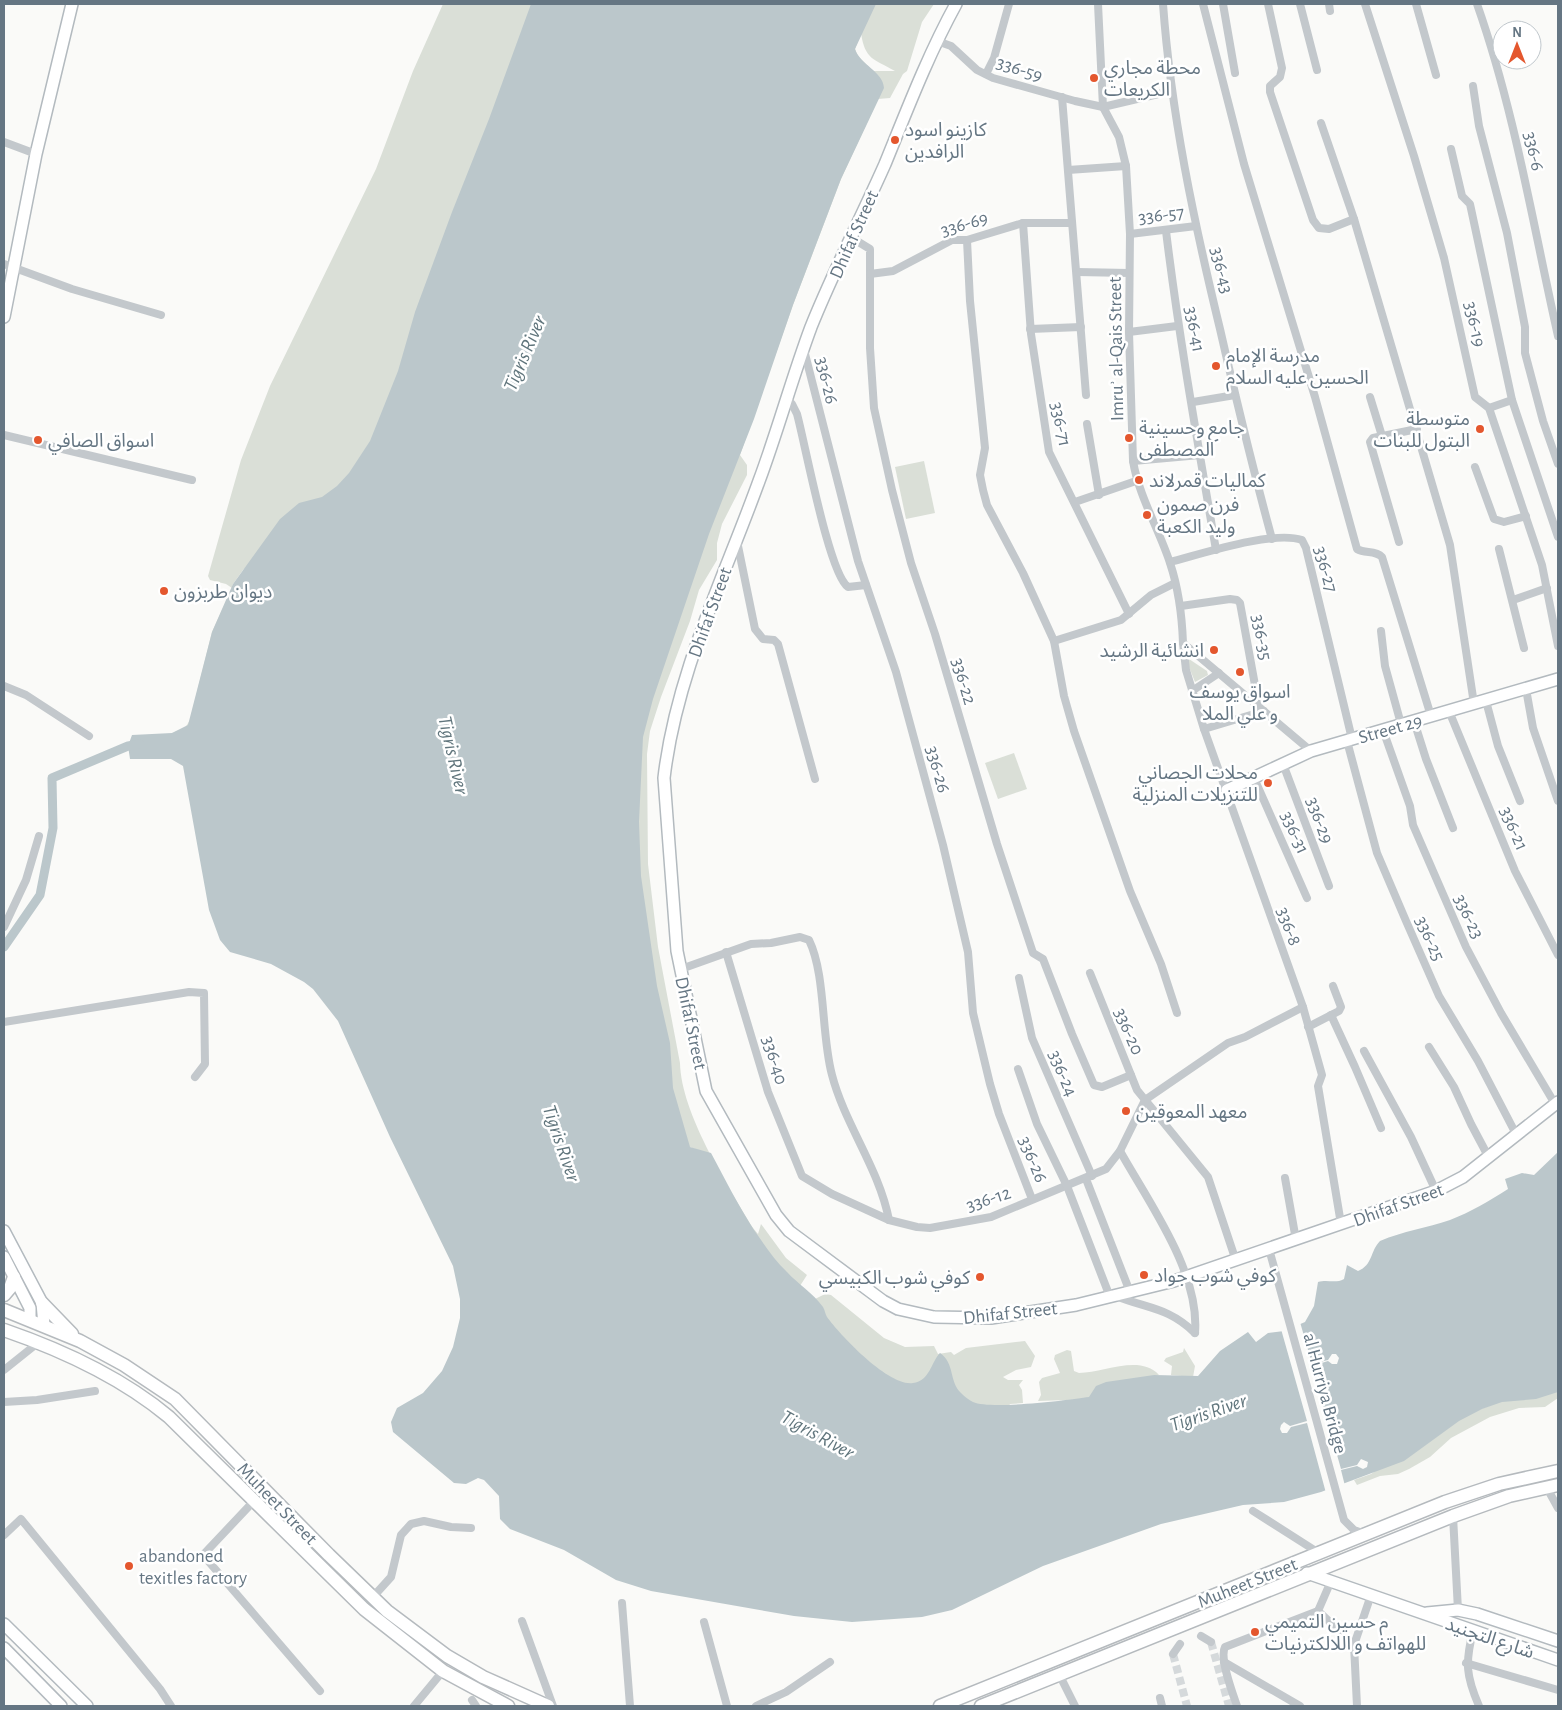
<svg xmlns="http://www.w3.org/2000/svg" width="1562" height="1710" font-family="'Alegreya Sans','Noto Sans Arabic',sans-serif">
<rect width="100%" height="100%" fill="#fafaf8"/>
<g fill="#dadfd7" fill-rule="evenodd">
<polygon points="443,4 545,4 411,361 361,466 243,570 233,584 194,722 185,731 172,733 185,728 190,720 212,632 232,588 226,584 210,580 208,576 241,460 270,386 376,169 413,71"/>
<path d="M864,4H934L922,22L907,71L903,74L890,98L878,99L841,179L793,305L740,455L747,465V475L722,524L717,543V560L699,590L690,621L661,697L650,731L647,754L648,864L658,947L680,1063C681,1113 727,1185 753,1228L758,1234L761,1224L786,1258L807,1275L798,1289L787,1297L695,1149L690,1147L685,1148L639,951L635,739ZM861,33C865,60 874,59 895,71H873L858,56L855,49Z"/>
<polygon points="924,461 935,513 906,519 895,467"/>
<polygon points="1189,659 1207,671 1208,675 1195,682 1187,662"/>
<polygon points="1014,753 1027,789 998,799 985,763"/>
<polygon points="825,1294 831,1295 884,1338 905,1347 934,1346 938,1354 951,1352 954,1355 966,1348 1025,1341 1035,1356 1031,1367 1016,1370 1003,1377 1008,1380 1023,1380 1019,1385 1022,1390 1023,1403 1010,1404 1005,1411 906,1395 815,1314 815,1299"/>
<polygon points="1184,1348 1195,1366 1193,1377 1171,1375 1172,1366 1164,1361 1166,1358 1183,1352"/>
<path d="M1067,1350L1071,1351L1074,1371L1079,1373C1103,1373 1140,1354 1159,1375H1154L1123,1398L1038,1401L1041,1395L1039,1382L1042,1378L1060,1373L1054,1359L1055,1355Z"/>
<polygon points="1558,1379 1558,1398 1545,1407 1519,1408 1490,1417 1451,1438 1430,1457 1409,1469 1398,1474 1380,1476 1357,1485 1354,1480 1371,1474 1450,1421"/>
</g>
<path fill="#bbc7cb" d="M531,4H876L855,49C860,65 883,71 884,88L841,179L793,305L754,419L709,534L653,699L643,737L639,822L641,876L657,986L670,1043L673,1088L690,1147L711,1153C725,1179 738,1205 754,1230C764,1244 774,1260 787,1272C798,1284 813,1293 823,1307C825,1310 825,1314 827,1317C840,1335 889,1387 913,1383C930,1381 931,1362 940,1353C955,1363 949,1382 961,1393C964,1396 969,1400 973,1402C991,1410 1068,1400 1089,1397L1096,1386L1106,1382L1154,1375L1198,1376L1220,1351L1248,1332L1256,1342L1268,1333L1284,1331L1305,1322L1314,1306L1318,1282C1328,1279 1335,1284 1344,1279L1347,1265L1358,1271C1373,1265 1370,1251 1380,1241C1403,1231 1427,1228 1450,1220C1471,1212 1489,1201 1508,1189L1505,1179L1522,1173L1534,1175L1558,1152V1392L1536,1399L1502,1402L1482,1409L1459,1421L1404,1461L1321,1492L1284,1502L1243,1505L1161,1524L1043,1566L952,1610L922,1617L852,1622L794,1616L651,1591L616,1580L564,1550L510,1529L500,1519L499,1496L484,1480L478,1478L466,1484L454,1483L393,1432L391,1422L397,1408L423,1393L442,1371L453,1347L460,1318V1299L453,1266L390,1137L338,1021L313,989L304,982L271,964L230,952L220,940L209,910L183,766L171,759H130L128,746L132,735L172,733L188,725L212,632L233,584L280,519L299,503L322,497L337,486L349,473L370,441L398,371L415,312L452,212L489,119Z"/>
<polygon fill="#fafaf8" points="1300,1322 1312,1364 1328,1360 1332,1354 1336,1354 1339,1358 1337,1364 1332,1364 1328,1361 1312,1366 1341,1469 1357,1465 1361,1459 1368,1462 1367,1467 1363,1469 1357,1466 1341,1470 1345,1486 1326,1493 1307,1423 1291,1427 1287,1433 1282,1433 1280,1429 1281,1425 1284,1422 1290,1426 1307,1421 1281,1329"/>
<g fill="none" stroke-linecap="round" stroke-linejoin="round">
<polyline stroke="#bbc7cb" stroke-width="9" points="4,947 40,895 53,828 52,778 128,746 140,744"/>
<g stroke="#d5d9db" stroke-width="8" stroke-dasharray="8 4" stroke-linecap="butt">
<polyline points="1211,1642 1229,1706"/>
<polyline points="1173,1654 1187,1706"/>
</g>
<defs>
<g id="secondary">
<path d="M956,4C928,55 907,110 885,164C861,218 833,272 811,327C792,378 778,430 759,481C724,578 676,674 664,778L677,951L706,1091L776,1215L789,1231L883,1301L898,1309L934,1317L991,1318L1076,1305L1174,1281L1436,1191L1463,1177L1558,1102"/>
<polyline points="4,317 36,154 72,4"/>
<polyline points="1227,790 1311,751 1558,679"/>
<polyline points="4,1231 42,1303 44,1325"/>
<polyline points="4,1257 30,1308 30,1319"/>
<polyline points="1307,1573 1558,1660"/>
<polyline points="1427,1613 1458,1610 1477,1614 1558,1641"/>
<polyline points="4,1624 87,1706"/>
<polyline points="4,1648 61,1706"/>
</g>
<g id="primary">
<polyline points="4,1295 10,1288 14,1277"/>
<polyline points="42,1303 72,1334"/>
<polyline points="4,1310 80,1341 124,1365 175,1399 329,1555 387,1611 447,1656 483,1677 548,1706"/>
<path d="M4,1330C62,1350 121,1377 169,1417L364,1609L443,1671L508,1706"/>
<polyline points="940,1706 1445,1502 1499,1484 1558,1471"/>
<polyline points="981,1706 1453,1516 1509,1496 1558,1485"/>
</g>
</defs>
<use href="#secondary" stroke="#b3babf" stroke-width="14"/>
<use href="#primary" stroke="#b5babe" stroke-width="15"/>
<g stroke="#c3c8cc" stroke-width="8">
<path d="M1098,4L1103,107L1119,137L1126,166L1130,234L1129,332L1133,461C1139,497 1159,529 1170,563C1179,590 1182,615 1183,643L1311,751"/>
<path d="M1163,4C1171,114 1194,222 1220,329C1236,399 1253,469 1272,539"/>
<path d="M1203,4L1244,164L1315,397L1357,549C1365,554 1375,550 1382,557L1431,716"/>
<polyline points="1223,4 1235,73"/>
<polyline points="1268,4 1282,68 1280,77 1270,86 1270,92 1313,220 1319,228 1329,229 1354,219"/>
<polyline points="1300,4 1317,70"/>
<polyline points="1329,4 1330,11"/>
<polyline points="1365,4 1414,156 1444,258 1475,397 1489,408 1542,565 1558,646"/>
<polyline points="1416,4 1436,75"/>
<path d="M1477,4C1515,112 1533,225 1558,336"/>
<polyline points="937,41 951,46 977,70 993,78 1075,101 1103,107 1171,91"/>
<polyline points="986,74 994,58 1009,4"/>
<polyline points="1473,86 1479,126 1507,233 1525,327 1525,353 1543,421 1558,464"/>
<polyline points="1062,97 1086,395"/>
<polyline points="1321,123 1354,219 1450,545 1474,704"/>
<polyline points="4,142 36,154"/>
<polyline points="1451,149 1462,196 1470,204 1512,400 1558,537"/>
<polyline points="1068,170 1126,166"/>
<polyline points="1023,223 1031,334 1049,452 1129,614"/>
<path d="M1166,231C1179,338 1198,444 1216,550"/>
<polyline points="1130,234 1196,226"/>
<polyline points="852,238 870,249 870,348 874,408 892,490 911,563 935,634 997,844 1033,953 1043,959 1072,1034 1094,1085 1102,1087 1131,1075"/>
<polyline points="967,240 970,301 985,448 980,475 983,490 987,505 1023,573 1054,641 1064,696 1074,731 1130,891 1161,964 1177,1013"/>
<polyline points="4,264 72,289 161,315"/>
<polyline points="1077,272 1129,273"/>
<polyline points="870,274 893,271 952,240 967,240 1023,223 1072,223"/>
<polyline points="1030,329 1081,327"/>
<polyline points="1129,332 1177,326"/>
<polyline points="804,350 858,561 896,672 943,845 968,952 973,1013 990,1084 999,1114 1032,1199"/>
<polyline points="1370,397 1382,436"/>
<path d="M787,399L792,404L797,414C805,443 829,574 848,587L866,585"/>
<polyline points="1193,402 1235,395"/>
<polyline points="1489,408 1512,400"/>
<polyline points="1087,424 1099,495"/>
<polyline points="4,435 192,480"/>
<polyline points="1133,461 1200,455"/>
<polyline points="1475,467 1494,519 1504,522 1526,516"/>
<polyline points="1075,502 1136,481"/>
<polyline points="737,541 755,629 763,639 774,640 778,644 815,779"/>
<polyline points="1399,542 1370,442 1373,438 1417,429"/>
<polyline points="1499,549 1524,648"/>
<path d="M1170,562C1201,554 1273,530 1302,540L1306,548L1352,739"/>
<polyline points="1513,600 1547,588"/>
<polyline points="1181,606 1230,599 1237,600 1240,603 1259,707"/>
<polyline points="1381,631 1385,666 1401,724"/>
<polyline points="1054,641 1121,620 1151,595 1175,583"/>
<polyline points="1183,643 1186,670 1204,729 1303,1007 1322,1075 1318,1086 1341,1224"/>
<polyline points="4,686 26,695 89,736"/>
<polyline points="1526,689 1533,728 1558,801"/>
<polyline points="1192,691 1219,673"/>
<polyline points="1486,701 1498,746 1520,801"/>
<polyline points="1449,711 1515,871 1558,955"/>
<polyline points="1414,721 1426,759 1453,828"/>
<polyline points="1204,729 1264,711"/>
<polyline points="1383,730 1410,806 1413,825 1466,947 1501,1013 1555,1104"/>
<polyline points="1347,741 1377,853 1406,921 1439,996 1478,1061 1517,1136"/>
<polyline points="1283,764 1329,886"/>
<polyline points="1254,778 1307,898"/>
<polyline points="4,927 26,880 39,836"/>
<polyline points="726,952 768,1092 802,1176 832,1194 889,1220 917,1227 930,1228 991,1217 1106,1169 1120,1151 1145,1100 1228,1043 1245,1037 1303,1007"/>
<path d="M681,969L751,944L771,943L800,937L809,940C826,975 821,1035 832,1075C845,1125 879,1168 889,1220"/>
<polyline points="1090,973 1137,1090 1208,1177 1236,1261"/>
<polyline points="1019,978 1032,1038 1092,1176"/>
<polyline points="1331,1015 1355,1067 1381,1128"/>
<polyline points="4,1022 189,992 204,993 205,1064 195,1077"/>
<polyline points="1308,1027 1339,1011 1341,1007 1333,986"/>
<polyline points="1429,1047 1454,1087 1471,1124 1488,1156"/>
<polyline points="1364,1051 1411,1137 1436,1191"/>
<polyline points="1018,1069 1037,1124 1067,1186 1110,1297"/>
<path d="M1120,1151C1149,1203 1200,1272 1195,1333"/>
<polyline points="1285,1178 1296,1240"/>
<polyline points="1086,1179 1130,1292"/>
<polyline points="1269,1249 1344,1520 1354,1530 1365,1534"/>
<path d="M1116,1296C1148,1309 1168,1307 1195,1333"/>
<polyline points="4,1370 39,1342"/>
<polyline points="4,1402 37,1400 95,1391"/>
<polyline points="1547,1488 1558,1508"/>
<polyline points="253,1502 203,1555 320,1691"/>
<polyline points="1253,1511 1319,1553"/>
<polyline points="1453,1516 1458,1610"/>
<polyline points="4,1535 21,1519 160,1689 171,1706"/>
<polyline points="1331,1581 1318,1611 1354,1645"/>
<polyline points="372,1598 391,1577 401,1535 411,1524 424,1521 451,1527 471,1528"/>
<polyline points="622,1603 630,1706"/>
<polyline points="522,1621 553,1706"/>
<polyline points="704,1622 727,1706"/>
<path d="M1473,1631C1465,1663 1466,1676 1479,1706"/>
<polyline points="1201,1636 1211,1642"/>
<polyline points="1173,1654 1180,1644"/>
<polyline points="1224,1662 1300,1706"/>
<polyline points="1466,1663 1558,1690"/>
<polyline points="1059,1674 1075,1706"/>
<polyline points="1160,1698 1162,1706"/>
<polyline points="472,1700 476,1706"/>
<polyline points="414,1706 443,1671"/>
<polyline points="756,1706 786,1692 830,1662"/>
<path d="M1237,1706C1233,1694 1219,1658 1225,1647L1318,1611"/>
<polyline points="1357,1706 1354,1645 1371,1595"/>
</g>
<use href="#secondary" stroke="#fff" stroke-width="11"/>
<use href="#primary" stroke="#fff" stroke-width="12"/>
</g>
<g fill="#e4572e" stroke="#fff" stroke-width="2">
<circle cx="1094" cy="78" r="5"/>
<circle cx="895" cy="140" r="5"/>
<circle cx="1216" cy="366" r="5"/>
<circle cx="1480" cy="429" r="5"/>
<circle cx="1129" cy="438" r="5"/>
<circle cx="38" cy="440" r="5"/>
<circle cx="1139" cy="480" r="5"/>
<circle cx="1147" cy="515" r="5"/>
<circle cx="164" cy="591" r="5"/>
<circle cx="1214" cy="650" r="5"/>
<circle cx="1240" cy="672" r="5"/>
<circle cx="1268" cy="783" r="5"/>
<circle cx="1126" cy="1111" r="5"/>
<circle cx="1144" cy="1275" r="5"/>
<circle cx="980" cy="1277" r="5"/>
<circle cx="129" cy="1566" r="5"/>
<circle cx="1255" cy="1632" r="5"/>
</g>
<g text-anchor="middle" stroke-width="5" stroke-linejoin="round" paint-order="stroke">
<g font-size="19" fill="#657683" stroke="#fff" text-anchor="start">
<text x="1104" y="74">محطة مجاري<tspan x="1104" dy="22">الكريعات</tspan></text>
<text x="905" y="136">كازينو اسود<tspan x="905" dy="22">الرافدين</tspan></text>
<text x="1226" y="362">مدرسة الإمام<tspan x="1226" dy="22">الحسين عليه السلام</tspan></text>
<text x="1470" y="425" text-anchor="end">متوسطة<tspan x="1470" dy="22">البتول للبنات</tspan></text>
<text x="1139" y="434">جامع وحسينية<tspan x="1139" dy="22">المصطفى</tspan></text>
<text x="48" y="447">اسواق الصافي</text>
<text x="1149" y="487">كماليات قمرلاند</text>
<text x="1157" y="511">فرن صمون<tspan x="1157" dy="22">وليد الكعبة</tspan></text>
<text x="174" y="598">ديوان طربزون</text>
<text x="1204" y="657" text-anchor="end">انشائية الرشيد</text>
<text x="1240" y="698" text-anchor="middle">اسواق يوسف<tspan x="1240" dy="22">و علي الملا</tspan></text>
<text x="1258" y="779" text-anchor="end">محلات الجصاني<tspan x="1258" dy="22">للتنزيلات المنزلية</tspan></text>
<text x="1136" y="1118">معهد المعوقين</text>
<text x="1154" y="1282">كوفي شوب جواد</text>
<text x="970" y="1284" text-anchor="end">كوفي شوب الكبيسي</text>
<text x="139" y="1562">abandoned<tspan x="139" dy="22">texitles factory</tspan></text>
<text x="1265" y="1628">م حسين التميمي<tspan x="1265" dy="22">للهواتف و اللالكترنيات</tspan></text>
</g>
<g font-size="19" fill="#657683" stroke="#fff">
<text transform="translate(1020 68) rotate(18)" y="7">336-59</text>
<text transform="translate(1535 151) rotate(78)" y="7">336-6</text>
<text transform="translate(1161 214) rotate(-7)" y="7">336-57</text>
<text transform="translate(964 223) rotate(-16)" y="7">336-69</text>
<text transform="translate(853 234) rotate(-66)" y="7">Dhifaf Street</text>
<text transform="translate(1223 270) rotate(77)" y="7">336-43</text>
<text transform="translate(1476 324) rotate(78)" y="7">336-19</text>
<text transform="translate(1196 329) rotate(80)" y="7">336-41</text>
<text transform="translate(1115 349) rotate(-91)" y="7">Imruʾ al-Qais Street</text>
<text transform="translate(828 380) rotate(77)" y="7">336-26</text>
<text transform="translate(1062 424) rotate(79)" y="7">336-71</text>
<text transform="translate(1327 569) rotate(75)" y="7">336-27</text>
<text transform="translate(709 612) rotate(-70)" y="7">Dhifaf Street</text>
<text transform="translate(1263 637) rotate(80)" y="7">336-35</text>
<text transform="translate(965 681) rotate(74)" y="7">336-22</text>
<text transform="translate(1390 728) rotate(-16)" y="7">Street 29</text>
<text transform="translate(939 769) rotate(75)" y="7">336-26</text>
<text transform="translate(1321 820) rotate(70)" y="7">336-29</text>
<text transform="translate(1515 828) rotate(67)" y="7">336-21</text>
<text transform="translate(1296 832) rotate(66)" y="7">336-31</text>
<text transform="translate(1470 916) rotate(65)" y="7">336-23</text>
<text transform="translate(1290 926) rotate(70)" y="7">336-8</text>
<text transform="translate(1431 938) rotate(66)" y="7">336-25</text>
<text transform="translate(692 1023) rotate(78)" y="7">Dhifaf Street</text>
<text transform="translate(1130 1031) rotate(67)" y="7">336-20</text>
<text transform="translate(776 1060) rotate(73)" y="7">336-40</text>
<text transform="translate(1064 1073) rotate(68)" y="7">336-24</text>
<text transform="translate(1034 1159) rotate(68)" y="7">336-26</text>
<text transform="translate(988 1198) rotate(-18)" y="7">336-12</text>
<text transform="translate(1398 1204) rotate(-20)" y="7">Dhifaf Street</text>
<text transform="translate(1010 1312) rotate(-6)" y="7">Dhifaf Street</text>
<text transform="translate(1326 1393) rotate(75)" y="7">al Hurriya Bridge</text>
<text transform="translate(278 1503) rotate(46)" y="7">Muheet Street</text>
<text transform="translate(1247 1582) rotate(-22)" y="7">Muheet Street</text>
<text transform="translate(1490 1637) rotate(19)" y="7">شارع التجنيد</text>
</g>
<g font-size="20" font-style="italic" fill="#60757c" stroke="#fff">
<text transform="translate(524 353) rotate(-67)" y="7">Tigris River</text>
<text transform="translate(454 755) rotate(77)" y="7">Tigris River</text>
<text transform="translate(562 1143) rotate(71)" y="7">Tigris River</text>
<text transform="translate(1208 1412) rotate(-19)" y="7">Tigris River</text>
<text transform="translate(818 1434) rotate(29)" y="7">Tigris River</text>
</g>
</g>
<rect width="1562" height="1710" fill="none" stroke="#657683" stroke-width="10"/>
<g transform="translate(1517 45)"><circle r="24" fill="#ffffff" stroke="#c1c8cd"/>
<path d="M0-4L9 19L0 12L-9 19Z" fill="#e4572e"/>
<text y="-8" font-size="14" font-weight="bold" text-anchor="middle" fill="#657683">N</text>
</g>
</svg>
